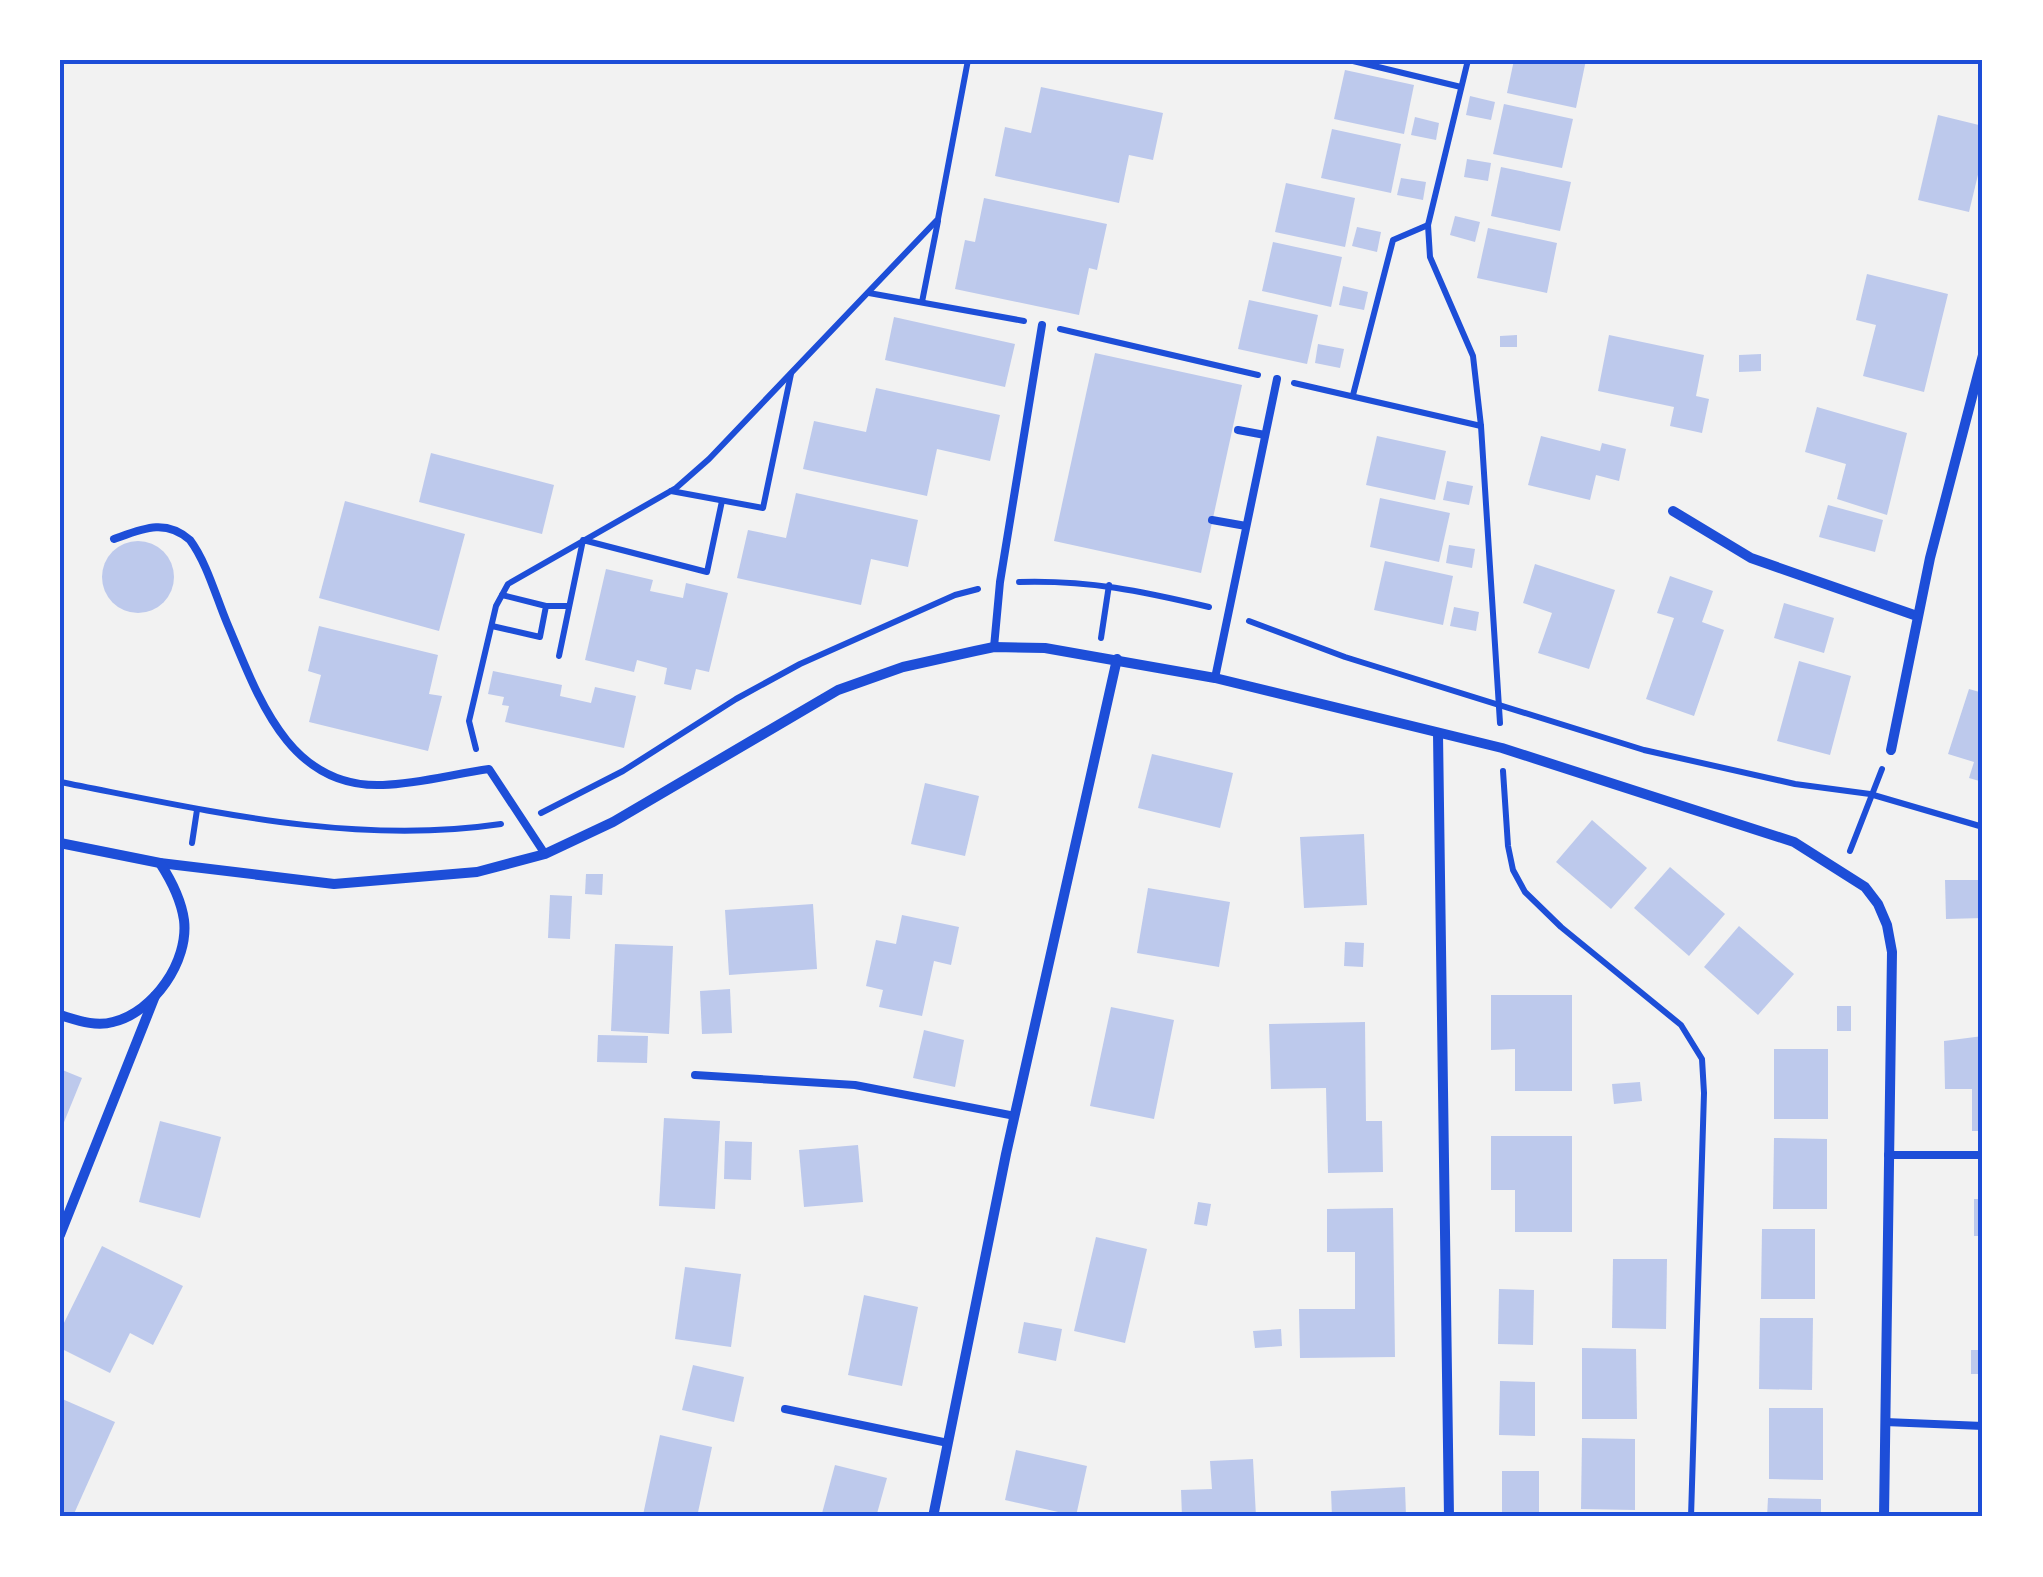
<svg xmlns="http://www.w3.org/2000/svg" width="2043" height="1577" font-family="Roboto,sans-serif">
<rect width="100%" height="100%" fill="#f2f2f2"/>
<g fill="#bdc9ec">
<polygon points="1514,60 1586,60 1576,108 1507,93"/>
<polygon points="1345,70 1414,85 1404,134 1334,119"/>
<polygon points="1041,87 1163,113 1153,160 1129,155 1119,203 995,176 1005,127 1031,133"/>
<polygon points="1470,96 1495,102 1491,120 1466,115"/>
<polygon points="1504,104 1573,119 1562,168 1493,154"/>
<polygon points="1938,115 1983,126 1983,154 1969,212 1918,200"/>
<polygon points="1415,117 1439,123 1436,140 1411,135"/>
<polygon points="1332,129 1401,144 1391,193 1321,178"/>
<polygon points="1467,159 1491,163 1488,181 1464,177"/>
<polygon points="1501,167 1571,182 1560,231 1491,216"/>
<polygon points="1401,178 1426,182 1423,200 1397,195"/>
<polygon points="1286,183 1355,198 1345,247 1275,232"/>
<polygon points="984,198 1107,224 1097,270 1089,268 1079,315 955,289 965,240 975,242"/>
<polygon points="1455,216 1480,222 1475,242 1450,235"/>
<polygon points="1357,227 1381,232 1377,252 1352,246"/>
<polygon points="1488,228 1557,243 1547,293 1477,278"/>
<polygon points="1273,242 1342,257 1331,307 1262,291"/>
<polygon points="1867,274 1948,294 1924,392 1863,376 1876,325 1856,320"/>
<polygon points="1343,286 1368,292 1364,310 1339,305"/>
<polygon points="1249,300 1318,315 1307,364 1238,349"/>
<polygon points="894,317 1015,344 1005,387 885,360"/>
<polygon points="1517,335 1517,347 1500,347 1500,336"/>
<polygon points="1609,335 1704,355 1696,396 1709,399 1702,433 1670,426 1674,407 1598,391"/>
<polygon points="1318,344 1344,349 1340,368 1315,363"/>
<polygon points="1095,353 1242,385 1201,573 1054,541"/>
<polygon points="1761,354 1761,371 1739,372 1739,355"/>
<polygon points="876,388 1000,415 990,461 937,449 927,496 803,469 814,421 866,432"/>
<polygon points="1817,407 1907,433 1887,515 1837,499 1846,464 1805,452"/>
<polygon points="1377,436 1446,451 1435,500 1366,485"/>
<polygon points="1541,436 1600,451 1602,443 1626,449 1619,481 1596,475 1590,500 1528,485"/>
<polygon points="431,453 554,485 542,534 419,502"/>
<polygon points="1447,481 1473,486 1469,505 1443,500"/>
<polygon points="796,493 918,520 908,567 871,559 861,605 737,578 748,530 786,538"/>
<polygon points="1380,498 1450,513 1439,562 1370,547"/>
<polygon points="345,501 465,534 439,631 319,598"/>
<polygon points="1828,505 1883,520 1875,552 1819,537"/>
<circle cx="138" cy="577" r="36"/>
<polygon points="1449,545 1475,549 1472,568 1446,563"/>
<polygon points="1385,561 1453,576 1443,625 1374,610"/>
<polygon points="1535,564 1615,590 1589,669 1538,653 1552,613 1523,603"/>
<polygon points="606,569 653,580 650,591 683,598 686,583 728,593 709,672 696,669 691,690 664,684 667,668 637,660 634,672 585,660"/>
<polygon points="1670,576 1713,591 1702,622 1724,630 1694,716 1646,699 1674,618 1657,613"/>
<polygon points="1784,603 1834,618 1824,653 1774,638"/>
<polygon points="1454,607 1479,612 1476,631 1450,626"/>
<polygon points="319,626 438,655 429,694 442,696 428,751 309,722 321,675 308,671"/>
<polygon points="1799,661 1851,676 1830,755 1777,741"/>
<polygon points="493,671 562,685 560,696 591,703 595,687 636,696 624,748 505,722 509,706 502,705 504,697 488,694"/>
<polygon points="1969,689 1983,693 1983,782 1969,778 1974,762 1948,754"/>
<polygon points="1152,754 1233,773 1220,828 1138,808"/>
<polygon points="925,783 979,796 965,856 911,844"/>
<polygon points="1592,820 1647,868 1611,909 1556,862"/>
<polygon points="1364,834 1367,905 1304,908 1300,837"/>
<polygon points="1670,867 1725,914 1689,956 1634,908"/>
<polygon points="586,874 603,874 602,895 585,894"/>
<polygon points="1945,880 1983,880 1983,918 1946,919"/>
<polygon points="1148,888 1230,902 1219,967 1137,953"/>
<polygon points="550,895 572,896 570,939 548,938"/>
<polygon points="813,904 817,969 729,975 725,910"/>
<polygon points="902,915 959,927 951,965 934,961 922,1016 879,1007 883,990 866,986 876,940 896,944"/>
<polygon points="1739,926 1794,974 1758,1015 1704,967"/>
<polygon points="1345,942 1364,943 1363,967 1344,966"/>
<polygon points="615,944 673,946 669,1034 611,1031"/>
<polygon points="730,989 732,1033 702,1034 700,991"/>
<polygon points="1491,995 1572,995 1572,1091 1515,1091 1515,1049 1491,1050"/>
<rect x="1837" y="1006" width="14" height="25"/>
<polygon points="1111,1007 1174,1020 1154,1119 1090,1106"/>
<polygon points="1365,1022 1366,1121 1382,1121 1383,1172 1328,1173 1326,1088 1271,1089 1269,1024"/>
<polygon points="924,1030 964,1040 955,1087 913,1078"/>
<polygon points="598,1035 648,1036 647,1063 597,1062"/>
<polygon points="1983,1036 1983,1131 1972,1131 1972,1089 1945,1089 1944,1041"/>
<rect x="1774" y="1049" width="54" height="70"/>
<polygon points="60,1069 82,1078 60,1132"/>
<polygon points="1640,1082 1642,1101 1614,1104 1612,1084"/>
<polygon points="664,1118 720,1121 715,1209 659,1206"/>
<polygon points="160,1121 221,1137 200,1218 139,1202"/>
<polygon points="1491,1136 1572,1136 1572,1232 1515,1232 1515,1190 1491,1190"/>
<polygon points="1774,1138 1827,1139 1827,1209 1773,1209"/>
<polygon points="725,1141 752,1142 751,1180 724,1179"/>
<polygon points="858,1145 863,1202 804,1207 799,1150"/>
<rect x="1974" y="1199" width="9" height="37"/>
<polygon points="1198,1202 1211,1204 1207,1226 1194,1224"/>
<polygon points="1393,1208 1395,1357 1300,1358 1299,1309 1355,1309 1355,1252 1327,1252 1327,1209"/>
<polygon points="1762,1229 1815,1229 1815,1299 1761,1299"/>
<polygon points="1096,1237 1147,1249 1125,1343 1074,1331"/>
<polygon points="102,1246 183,1286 153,1345 130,1333 110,1373 60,1348 60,1331"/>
<polygon points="1613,1259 1667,1259 1666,1329 1612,1328"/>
<polygon points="685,1267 741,1274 731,1347 675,1339"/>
<polygon points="1499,1289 1534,1290 1533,1345 1498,1344"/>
<polygon points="864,1295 918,1307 902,1386 848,1375"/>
<polygon points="1760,1318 1813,1318 1812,1390 1759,1389"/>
<polygon points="1024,1322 1062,1329 1056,1361 1018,1353"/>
<polygon points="1281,1329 1282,1346 1255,1348 1253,1331"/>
<polygon points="1582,1348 1636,1349 1637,1419 1582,1419"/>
<rect x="1971" y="1350" width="12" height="24"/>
<polygon points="693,1365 744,1377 734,1422 682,1410"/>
<polygon points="1500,1381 1535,1382 1535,1436 1499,1435"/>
<polygon points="60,1398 115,1422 73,1516 60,1510"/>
<polygon points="1769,1408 1823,1408 1823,1480 1769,1479"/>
<polygon points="660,1435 712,1447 697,1517 643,1515"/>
<polygon points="1582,1438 1635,1439 1635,1510 1581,1509"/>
<polygon points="1016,1450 1087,1466 1076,1516 1005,1500"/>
<polygon points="1253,1459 1256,1517 1182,1517 1181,1490 1212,1489 1210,1461"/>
<polygon points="835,1465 887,1478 876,1517 821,1517"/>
<rect x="1502" y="1471" width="37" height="46"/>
<polygon points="1405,1487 1406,1517 1332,1517 1331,1491"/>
<polygon points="1768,1498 1821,1499 1821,1517 1767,1517"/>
</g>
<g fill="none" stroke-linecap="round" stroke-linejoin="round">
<g stroke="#1d4ed8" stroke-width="6">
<polyline points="1349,60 1461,87"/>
<polyline points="1468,60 1428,225 1430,257 1473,356 1481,426 1500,723"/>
<polyline points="869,293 1024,321"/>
<polyline points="922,302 938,221"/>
<polyline points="1060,329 1258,375"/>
<polyline points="1294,383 1481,426"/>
<polyline points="1353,395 1393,240 1428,225"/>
<polyline points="671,491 763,508 791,374"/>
<path d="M1019,582C1090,580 1141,591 1209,607"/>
<polyline points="546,606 569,606"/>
<polyline points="1249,621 1345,657 1644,750 1795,784 1870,794 1983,827"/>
<polyline points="492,626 540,637 546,606 502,595"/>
<polyline points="1101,638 1109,585"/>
<polyline points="559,656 583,540 707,572 722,501"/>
<polyline points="476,749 469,721 496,606 508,584 676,488 709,459 938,219 968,60"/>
<polyline points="1503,771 1508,846 1513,870 1525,892 1561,927 1681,1025 1702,1059 1704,1093 1691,1517"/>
<path d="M60,782C205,810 352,846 501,824"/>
<polyline points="541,813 623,771 736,699 800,664 955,595 978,589"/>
<polyline points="192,843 197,810"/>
<polyline points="1850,851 1882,769"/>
</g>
<g stroke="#1d4ed8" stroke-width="8">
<polyline points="1238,430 1265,435"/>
<polyline points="1212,520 1246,526"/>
<path d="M114,539C142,529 165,518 190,540C207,563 216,597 227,623C258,696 288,789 383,785C418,784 454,774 489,769L545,854"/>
<polyline points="994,647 1000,582 1042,325"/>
<polyline points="1215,678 1277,379"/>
<polyline points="695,1075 855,1085 1015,1116"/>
<polyline points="1888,1155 1983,1155"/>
<polyline points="785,1409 948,1443"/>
<polyline points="1885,1422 1983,1426"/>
</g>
<g stroke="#1d4ed8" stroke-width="10">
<polyline points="1673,511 1751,558 1917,616"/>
<polyline points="1438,734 1449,1517"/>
<polyline points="1891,750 1930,558 1983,355"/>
<polyline points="60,843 160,863 334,884 477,872 545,854 613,822 838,690 903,667 975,651 994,647 1045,648 1215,678 1502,748 1794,842 1865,887 1878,904 1887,925 1892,952 1884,1517"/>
<path d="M60,1015C77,1020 95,1027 113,1022C154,1012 189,961 184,920C181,899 171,880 160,863"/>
<polyline points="60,1235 155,996"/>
<polyline points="933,1517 1006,1154 1117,659"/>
</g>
</g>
<rect width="2043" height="1577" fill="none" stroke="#ffffff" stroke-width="125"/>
<rect x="62" y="62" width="1918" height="1452" fill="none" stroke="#1d4ed8" stroke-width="4"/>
</svg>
